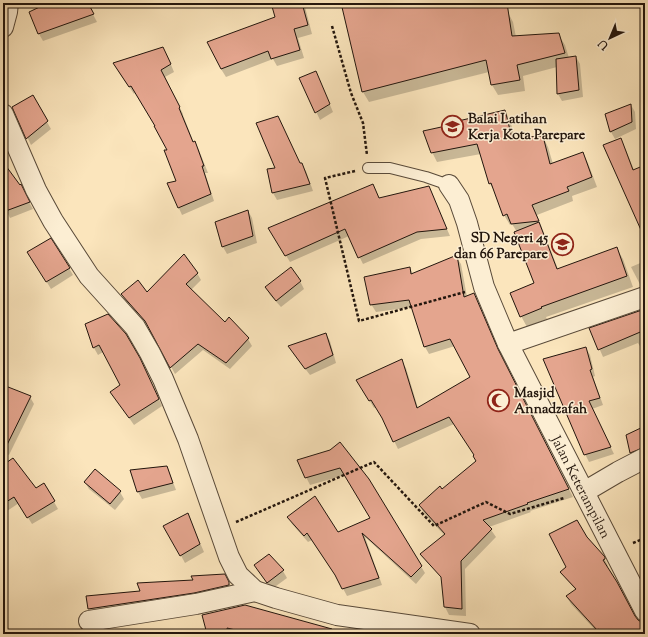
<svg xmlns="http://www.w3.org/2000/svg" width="648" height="637" font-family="'Sorts Mill Goudy',serif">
<rect width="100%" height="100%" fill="#fbe5bc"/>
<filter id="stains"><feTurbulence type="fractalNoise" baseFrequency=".005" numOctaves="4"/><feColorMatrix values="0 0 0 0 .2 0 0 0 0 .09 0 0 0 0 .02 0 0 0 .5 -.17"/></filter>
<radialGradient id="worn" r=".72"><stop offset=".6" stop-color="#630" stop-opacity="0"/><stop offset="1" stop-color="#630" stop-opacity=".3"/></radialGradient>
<g fill="#0003">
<polygon points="51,3 87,3 97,22 43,41 39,34"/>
<polygon points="272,3 304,3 312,34 298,38 304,58 277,66 273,59 226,77 221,69 276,17"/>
<polygon points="342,3 503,3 513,22 516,37 558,34 565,45 569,58 576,57 580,64 583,97 562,101 558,94 557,67 523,76 525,91 498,95 492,85 489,72 369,102 363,92"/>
<polygon points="167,55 174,72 165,77 183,114 183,115 194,143 195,142 199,150 208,173 205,173 214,201 182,215 168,184 177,182 169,150 156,126 135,93 134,94 118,71"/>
<polygon points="316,72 333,112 320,120 301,79"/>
<polygon points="32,96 51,129 31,145 13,107"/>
<polygon points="631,105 635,112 636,129 615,139 611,132 606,115"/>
<polygon points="505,111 510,120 515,139 543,137 548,147 553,164 583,153 588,163 597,187 572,196 573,201 537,215 558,269 617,249 623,259 633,287 546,317 547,319 527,327 521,316 535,284 517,232 512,224 510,225 504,215 496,193 490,184 481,154 437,162 432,152 456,125"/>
<polygon points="620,139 626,150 634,170 645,170 645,237"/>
<polygon points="3,163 19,185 33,209 10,218 3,204"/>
<polygon points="300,164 301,164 306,171 313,191 277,200 273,193"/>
<polygon points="373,185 380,199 429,188 450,236 421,239 363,264 349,236 290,262 274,236"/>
<polygon points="248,211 252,218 257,243 227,254 223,247 216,223"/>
<polygon points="456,257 461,264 467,297 474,294 478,302 502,358 573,497 530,511 531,512 489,527 496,537 465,569 466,616 449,615 445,607 443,579 426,561 422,554 445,536 424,513 420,505 442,490 477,461 475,456 454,424 398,449 383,418 376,407 374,408 357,380 401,361 406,368 418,408 471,377 455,346 429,354 425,347 413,307 376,312 371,304 410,268 413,274"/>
<polygon points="33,259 69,268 73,275 51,289"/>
<polygon points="645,261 645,294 631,267"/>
<polygon points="197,273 201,280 191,290 226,324 248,339 252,346 230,369 203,350 175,374 150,328 126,302 122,295 147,293"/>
<polygon points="300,281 304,289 281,307 270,295 266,288"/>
<polygon points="645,310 645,350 643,351 638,343 603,357 591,329"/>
<polygon points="86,324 144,367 162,406 134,425 111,392 122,385 103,352 98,355 94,348"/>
<polygon points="326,334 330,341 336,363 310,375 293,353"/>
<polygon points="586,348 590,355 595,376 593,377 603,405 592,409 614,454 589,462 585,454"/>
<polygon points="3,386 30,397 34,404 9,455 3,452"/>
<polygon points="645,427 645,455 635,460 631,452"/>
<polygon points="331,451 368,479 425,573 416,584 365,537 382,585 347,596 338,579 312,540 308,542 292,524 288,517 337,533 371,518 345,475 310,485 306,477"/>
<polygon points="3,466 36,489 44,484 58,509 32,524 19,503 7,511 3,507"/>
<polygon points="166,467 170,474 176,490 142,499 138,492"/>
<polygon points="85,482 120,492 124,499 115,510 89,489"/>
<polygon points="188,515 204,552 185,563 165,526"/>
<polygon points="586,537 604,558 608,566 607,568 635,618 645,626 645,634 599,634 571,604 567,597 576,590 566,579 562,572 567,568"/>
<polygon points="283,571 287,578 272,589 260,573"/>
<polygon points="224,575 233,590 93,616 89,609 87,597 141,592"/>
<polygon points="203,615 316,634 195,634 195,633 207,632"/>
</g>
<g fill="#e4a58e" stroke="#23160d">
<polygon points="48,3 88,3 94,14 38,34 29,12"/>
<polygon points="271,3 302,3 308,25 294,29 300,50 271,59 268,51 221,69 207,42 275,17"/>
<polygon points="341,3 507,3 512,36 559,33 565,53 517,65 520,80 491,85 486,60 362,92"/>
<polygon points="163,47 171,64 161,70 180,107 179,108 193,142 195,141 204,166 202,166 211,194 178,208 167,183 176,181 164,150 167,150 154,126 155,126 131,86 129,87 113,63"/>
<polygon points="576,56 579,90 557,94 556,59"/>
<polygon points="316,71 330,104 315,113 299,78"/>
<polygon points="33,95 48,121 26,139 12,107"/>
<polygon points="631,104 632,122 610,132 605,114"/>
<polygon points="505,110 512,138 543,136 550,164 583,152 592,177 567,187 569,191 532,205 539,221 511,224 507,214 503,216 491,183 489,184 477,144 431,153 423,131 455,124 454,122"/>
<polygon points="278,116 300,163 302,163 310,184 272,193 267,169 275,168 256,123"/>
<polygon points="621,138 633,170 645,165 645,239 603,145"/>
<polygon points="3,162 20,185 21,184 30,202 3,212"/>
<polygon points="373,184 379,198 429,186 447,229 417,232 358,258 345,229 285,256 268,228"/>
<polygon points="248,210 253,236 222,247 215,222"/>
<polygon points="539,222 557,269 617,247 627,276 541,307 542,308 520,317 510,293 534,283 514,232"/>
<polygon points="51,238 70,268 46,282 27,252"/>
<polygon points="184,254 198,273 186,284 225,322 229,317 249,338 226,363 198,344 170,368 145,321 121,294 138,280 147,292"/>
<polygon points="457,255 464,297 474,293 498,349 569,489 527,503 528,504 483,520 492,529 461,561 462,609 444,607 441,577 420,554 445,534 419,505 440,486 442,489 476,461 473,456 474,455 449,417 393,442 382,418 371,400 369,401 356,380 402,359 417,408 470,377 450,339 424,347 409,300 370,305 364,277 410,267 411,274"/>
<polygon points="291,267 301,281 276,301 265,287"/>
<polygon points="645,309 645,330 598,350 589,328"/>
<polygon points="108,314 126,334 140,358 159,399 129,418 110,392 120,385 99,345 93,348 85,324"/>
<polygon points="326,333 333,355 305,369 288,346"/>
<polygon points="586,347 592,369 590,370 600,398 589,401 611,447 584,455 543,359"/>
<polygon points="3,385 31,396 3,453"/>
<polygon points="645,426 645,447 630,453 626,435"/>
<polygon points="340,442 369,479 422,566 411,577 362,533 379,578 342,589 335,575 307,533 304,536 287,517 315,496 338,532 370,518 340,468 305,478 297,460 330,450"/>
<polygon points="13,458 36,488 44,483 55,501 27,518 14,497 3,504 3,465"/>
<polygon points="167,466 173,483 137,492 130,470"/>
<polygon points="95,469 121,491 110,504 84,482"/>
<polygon points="188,513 200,544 180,556 163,526"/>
<polygon points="577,520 587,537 605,557 605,559 603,560 617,582 635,616 638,620 645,624 645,634 605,634 598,629 597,630 566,596 576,589 560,572 566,567 549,534"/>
<polygon points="269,554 284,570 267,583 254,565"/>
<polygon points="225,574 229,582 229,585 194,593 88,609 86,596 140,591 137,583 193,580 191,576"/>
<polygon points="245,605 332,629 331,634 252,634 227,628 228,634 207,634 202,615"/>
</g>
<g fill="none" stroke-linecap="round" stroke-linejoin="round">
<defs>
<polyline id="service" points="368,168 390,168 426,177 449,185"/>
<g id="minor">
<polyline points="3,27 7,12 8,3"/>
<polyline points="3,114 36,190 53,221 89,276 135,327 150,353 163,379 188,439 229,557 238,575 255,591 276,598 337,615 470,634"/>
<path id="s1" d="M449,185L459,200L467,223L484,287L508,344L645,611"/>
<polyline points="508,344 645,297"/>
<polyline points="584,492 618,472 645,458"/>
<polyline points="89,621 196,604 255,591"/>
</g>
</defs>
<use href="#service" stroke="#594a39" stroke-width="12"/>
<use href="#minor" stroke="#594a39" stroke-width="22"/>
<g stroke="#23160d" stroke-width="2.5" stroke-dasharray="3 2" stroke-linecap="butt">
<polyline points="332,26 351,93 363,123 367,155"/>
<polyline points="355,171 325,178 359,321 465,292"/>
<polyline points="236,522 374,462 434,526 486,502 510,514 564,498"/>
<polyline points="633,543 645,538"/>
</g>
<use href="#service" stroke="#fceed3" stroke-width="10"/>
<use href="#minor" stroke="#fceed3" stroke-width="20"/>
</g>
<defs>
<symbol id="university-ring" viewBox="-11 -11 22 22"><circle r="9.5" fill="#fceed3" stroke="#8f2418" stroke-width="1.5"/><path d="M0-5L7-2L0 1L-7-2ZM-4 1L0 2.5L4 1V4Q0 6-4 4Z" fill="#8f2418"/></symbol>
<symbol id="school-ring" viewBox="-11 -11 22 22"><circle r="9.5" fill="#fceed3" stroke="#8f2418" stroke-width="1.5"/><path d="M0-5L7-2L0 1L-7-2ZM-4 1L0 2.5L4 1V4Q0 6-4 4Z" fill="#8f2418"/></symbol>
<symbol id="mosque-ring" viewBox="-11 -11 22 22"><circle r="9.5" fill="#fceed3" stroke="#8f2418" stroke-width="1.5"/><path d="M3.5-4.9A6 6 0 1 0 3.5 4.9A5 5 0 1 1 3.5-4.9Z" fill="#8f2418"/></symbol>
</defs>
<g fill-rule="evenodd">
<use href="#university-ring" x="440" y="114" width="25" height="25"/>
<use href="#school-ring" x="550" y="232" width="25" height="25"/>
<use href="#mosque-ring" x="486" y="388" width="25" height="25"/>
</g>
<g text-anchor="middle" stroke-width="3" stroke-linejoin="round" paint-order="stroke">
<g font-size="14" font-weight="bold" fill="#23160d" stroke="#fceed3" text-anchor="start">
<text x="468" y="123">Balai Latihan<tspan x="468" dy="16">Kerja Kota Parepare</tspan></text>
<text x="548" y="242" text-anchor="end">SD Negeri 45<tspan x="548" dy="16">dan 66 Parepare</tspan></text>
<text x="514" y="397">Masjid<tspan x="514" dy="16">Annadzafah</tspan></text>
</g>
<g font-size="14" fill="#23160d" stroke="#fceed3">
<text dy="5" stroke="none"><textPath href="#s1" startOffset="331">Jalan Keterampilan</textPath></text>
</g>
</g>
<rect width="648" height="637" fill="none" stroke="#fbe5bc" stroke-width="16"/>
<rect x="4" y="4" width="640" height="629" fill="none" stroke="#23160d" stroke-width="2"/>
<rect x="8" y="8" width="632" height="621" fill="none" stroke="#23160d"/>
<g transform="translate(610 38) rotate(224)" stroke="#fceed3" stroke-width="3" paint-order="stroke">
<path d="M0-3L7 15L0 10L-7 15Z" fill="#23160d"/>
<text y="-6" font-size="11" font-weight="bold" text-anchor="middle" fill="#23160d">U</text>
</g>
<rect width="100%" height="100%" filter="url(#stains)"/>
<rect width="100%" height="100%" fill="url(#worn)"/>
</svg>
